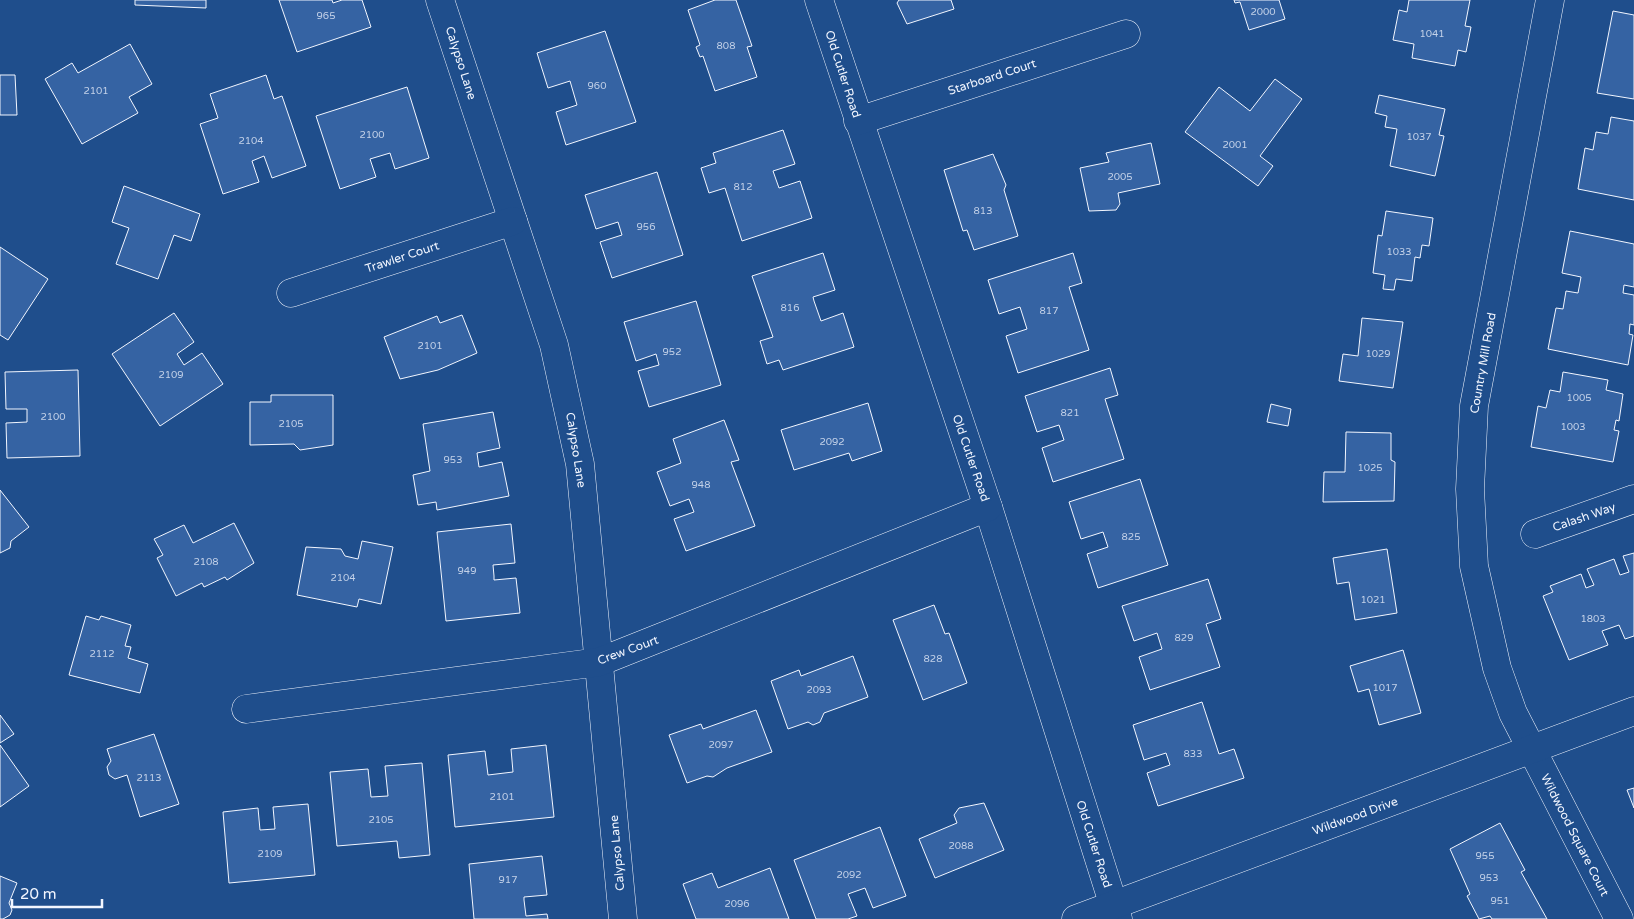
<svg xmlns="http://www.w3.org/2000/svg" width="1634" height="919" font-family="'Varela Round',sans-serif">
<rect width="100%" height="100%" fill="#1f4e8c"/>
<g fill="#3563a3" stroke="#f2f6ff">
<polygon points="135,0 206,0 206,8 135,5"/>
<polygon points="279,0 332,0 333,3 342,0 362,0 371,27 297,52"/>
<polygon points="715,0 736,0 752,46 747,47 757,77 715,91 703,56 700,57 696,47 700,45 688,10"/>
<polygon points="899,0 951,0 954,9 907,24 897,3"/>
<polygon points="1234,0 1279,0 1285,19 1249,30 1240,2 1235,3"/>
<polygon points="1409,0 1470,0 1465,26 1471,27 1466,52 1458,50 1455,66 1412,58 1414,44 1393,40 1399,10 1407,12"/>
<polygon points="1613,11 1634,15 1634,99 1597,93"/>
<polygon points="605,31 636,122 566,145 556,112 577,105 570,81 548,88 537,53"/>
<polygon points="130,44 152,84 129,97 138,113 82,144 45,79 72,63 78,73"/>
<polygon points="0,75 15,75 17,115 0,115"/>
<polygon points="266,75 274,99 282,96 306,166 272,178 264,156 252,161 259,182 223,194 200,124 218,118 210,94"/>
<polygon points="1275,79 1302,99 1260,156 1273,166 1258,186 1185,132 1219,87 1250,111"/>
<polygon points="407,87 429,158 395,169 390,153 370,159 376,177 340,189 316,116"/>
<polygon points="1379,95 1445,109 1439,135 1444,136 1435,176 1390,166 1397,129 1385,127 1387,116 1375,113"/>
<polygon points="1611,117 1634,121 1634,200 1578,189 1585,148 1593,150 1596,132 1608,134"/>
<polygon points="783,130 795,164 773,171 779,188 800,181 812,218 742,241 725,188 709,193 701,168 716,163 713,153"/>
<polygon points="1151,143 1160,184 1118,193 1120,204 1116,210 1089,211 1080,168 1109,162 1106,153"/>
<polygon points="993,154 1006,185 1004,190 1018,236 974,250 967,230 963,231 944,170"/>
<polygon points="657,172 683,255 612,278 600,242 622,235 618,222 596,229 585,195"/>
<polygon points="124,186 200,214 191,241 174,235 158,279 116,264 129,228 112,222"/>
<polygon points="1386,211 1433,218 1429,246 1422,245 1420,258 1415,257 1412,281 1396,279 1394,290 1383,289 1385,275 1373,273 1378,235 1382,236"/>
<polygon points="1570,231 1634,244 1634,287 1624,285 1623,293 1634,295 1634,325 1630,324 1629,334 1633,335 1628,365 1548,349 1556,308 1563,309 1566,291 1578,293 1581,277 1562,273"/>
<polygon points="0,247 48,279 8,340 0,335"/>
<polygon points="823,253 835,290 813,297 814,301 821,321 843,313 854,347 783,370 779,360 767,364 760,341 773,337 752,276"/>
<polygon points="1073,253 1082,283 1069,287 1089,350 1018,373 1006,336 1027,329 1020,307 999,314 988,280"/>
<polygon points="696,301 721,385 649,407 638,371 659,365 656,354 636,361 624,322"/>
<polygon points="174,313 194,342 177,354 184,365 202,353 223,384 160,426 112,354"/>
<polygon points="462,315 477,353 438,370 400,379 384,337 437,316 440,323"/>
<polygon points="1362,318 1403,322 1393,388 1339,381 1343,354 1358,356"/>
<polygon points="1110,368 1118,395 1105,399 1124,459 1053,482 1042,448 1064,440 1059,425 1037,432 1025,396"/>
<polygon points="78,370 80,456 7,458 6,423 27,422 27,409 6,409 5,372"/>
<polygon points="1563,372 1608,380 1606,390 1623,394 1619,421 1616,420 1614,430 1619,431 1613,462 1531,447 1538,406 1546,408 1550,390 1560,392"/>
<polygon points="271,395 333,395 333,445 300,450 294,444 250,445 250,402 271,402"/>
<polygon points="868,403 882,451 852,461 849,453 794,470 781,430"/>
<polygon points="1271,404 1291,409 1288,426 1267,422"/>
<polygon points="493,412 500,448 477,453 479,467 502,462 509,496 437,510 436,502 418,505 413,475 430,471 423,424"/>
<polygon points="724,420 739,460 731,462 755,526 686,551 674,519 694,512 689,499 670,506 657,472 681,463 673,439"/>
<polygon points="1346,432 1391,433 1391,460 1395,462 1394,501 1323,502 1324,472 1345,472"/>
<polygon points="1140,479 1168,565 1098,588 1087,554 1108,547 1103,532 1081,539 1069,502"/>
<polygon points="0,490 29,527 11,541 10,548 0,553"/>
<polygon points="234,523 254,563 227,580 225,577 204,587 202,583 176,596 157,558 163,555 154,539 184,525 193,543"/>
<polygon points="511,524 515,563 493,565 494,576 494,580 516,578 520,613 446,621 437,532"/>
<polygon points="362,541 393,547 381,604 359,599 357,607 297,595 306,547 341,549 345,556 358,559"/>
<polygon points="1387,549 1397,613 1355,620 1349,582 1337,584 1333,558"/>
<polygon points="1634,553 1634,636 1625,639 1619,625 1602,631 1608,645 1569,660 1543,596 1553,592 1550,586 1581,574 1586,588 1594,585 1587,569 1614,559 1620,575 1629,572 1623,556"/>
<polygon points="1208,579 1221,619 1206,624 1220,667 1150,690 1139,657 1162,649 1157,633 1134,641 1122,606"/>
<polygon points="934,605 945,634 949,633 967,683 923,700 893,620"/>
<polygon points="86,616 99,620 101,616 131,625 125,646 131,647 128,658 148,664 140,693 69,675"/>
<polygon points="1403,650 1421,713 1379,725 1369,689 1358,692 1350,666"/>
<polygon points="853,656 868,697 824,713 820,722 813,725 808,722 788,729 771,681 799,670 801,676"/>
<polygon points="1202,702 1219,754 1234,749 1244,778 1158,806 1147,773 1170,765 1166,753 1144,760 1133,725"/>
<polygon points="756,710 772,752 727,768 713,777 707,776 687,783 669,735 701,724 703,729"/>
<polygon points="0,715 14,734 0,743"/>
<polygon points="154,734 179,804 140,817 127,775 115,779 109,775 107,767 111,761 107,749"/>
<polygon points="0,745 29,786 0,807"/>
<polygon points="546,745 554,817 455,827 448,755 485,751 488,775 513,772 511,749"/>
<polygon points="422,763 430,855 399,858 397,841 337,846 330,772 368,769 371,797 388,796 385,766"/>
<polygon points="1634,788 1634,808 1627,790"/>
<polygon points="984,803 1004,850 935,878 919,839 957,823 954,815 959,808"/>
<polygon points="308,804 315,875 229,883 223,812 258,808 260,830 275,829 273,807"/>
<polygon points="1500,823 1525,870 1521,872 1547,919 1492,919 1490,916 1479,919 1467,896 1470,894 1450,849"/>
<polygon points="880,827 906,896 873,908 865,888 848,894 857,916 848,919 816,919 794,860"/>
<polygon points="542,856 547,895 524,897 524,900 526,916 547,914 548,919 474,919 469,864"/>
<polygon points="770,868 789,919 696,919 683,884 712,873 718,888"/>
<polygon points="0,876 17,883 9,903 12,910 10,915 3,919 0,919"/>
</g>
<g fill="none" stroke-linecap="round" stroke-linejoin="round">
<defs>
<g id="minor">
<polyline points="440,0 554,345 580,464 623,919"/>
<polyline points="819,0 988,507 1118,919"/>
<polyline points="1550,0 1474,406 1470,489 1474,566 1497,668 1513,713 1619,919"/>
<polyline points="858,121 1126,34"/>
<polyline points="291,293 513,221"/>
<polyline points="1535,534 1634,499"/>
<polyline points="246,709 599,662 988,507"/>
<polyline points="1076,919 1634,711"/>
</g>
</defs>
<use href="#minor" stroke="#f2f6ff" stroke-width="29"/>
<use href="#minor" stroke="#1f4e8c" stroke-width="28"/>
</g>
<g text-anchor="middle" stroke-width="4" stroke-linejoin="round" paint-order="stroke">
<g font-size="10" fill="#c3d1e8">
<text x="1263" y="15">2000</text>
<text x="326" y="19">965</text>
<text x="1432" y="37">1041</text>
<text x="726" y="49">808</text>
<text x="597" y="89">960</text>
<text x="96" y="94">2101</text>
<text x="372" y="138">2100</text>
<text x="1419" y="140">1037</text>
<text x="251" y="144">2104</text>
<text x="1235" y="148">2001</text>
<text x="1120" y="180">2005</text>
<text x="743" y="190">812</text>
<text x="983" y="214">813</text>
<text x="646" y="230">956</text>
<text x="1399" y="255">1033</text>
<text x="790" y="311">816</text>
<text x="1049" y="314">817</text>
<text x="430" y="349">2101</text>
<text x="672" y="355">952</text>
<text x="1378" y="357">1029</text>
<text x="171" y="378">2109</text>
<text x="1579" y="401">1005</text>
<text x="1070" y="416">821</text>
<text x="53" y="420">2100</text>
<text x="291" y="427">2105</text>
<text x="1573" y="430">1003</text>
<text x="832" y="445">2092</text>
<text x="453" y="463">953</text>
<text x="1370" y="471">1025</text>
<text x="701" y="488">948</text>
<text x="1131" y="540">825</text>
<text x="206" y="565">2108</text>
<text x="467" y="574">949</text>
<text x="343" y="581">2104</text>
<text x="1373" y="603">1021</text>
<text x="1593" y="622">1803</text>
<text x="1184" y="641">829</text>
<text x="102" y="657">2112</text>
<text x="933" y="662">828</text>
<text x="1385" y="691">1017</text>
<text x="819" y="693">2093</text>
<text x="721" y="748">2097</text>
<text x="1193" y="757">833</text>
<text x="149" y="781">2113</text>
<text x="502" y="800">2101</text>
<text x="381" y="823">2105</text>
<text x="961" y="849">2088</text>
<text x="270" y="857">2109</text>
<text x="1485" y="859">955</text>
<text x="849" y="878">2092</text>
<text x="1489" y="881">953</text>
<text x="508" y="883">917</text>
<text x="1500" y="904">951</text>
<text x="737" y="907">2096</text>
</g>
<g font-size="12" fill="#f2f6ff" stroke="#1f4e8c">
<text transform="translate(461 63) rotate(72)" y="4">Calypso Lane</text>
<text transform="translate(843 74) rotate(72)" y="4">Old Cutler Road</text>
<text transform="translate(992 77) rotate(-18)" y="4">Starboard Court</text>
<text transform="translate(402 257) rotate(-18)" y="4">Trawler Court</text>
<text transform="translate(1483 363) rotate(-80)" y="4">Country Mill Road</text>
<text transform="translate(576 450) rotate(81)" y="4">Calypso Lane</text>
<text transform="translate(971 458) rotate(71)" y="4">Old Cutler Road</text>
<text transform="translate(1584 517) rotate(-19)" y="4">Calash Way</text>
<text transform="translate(628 650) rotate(-20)" y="4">Crew Court</text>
<text transform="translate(1355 816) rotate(-20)" y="4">Wildwood Drive</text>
<text transform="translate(1575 835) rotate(63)" y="4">Wildwood Square Court</text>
<text transform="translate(1094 844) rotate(72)" y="4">Old Cutler Road</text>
<text transform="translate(617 853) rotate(-95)" y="4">Calypso Lane</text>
</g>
</g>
<path d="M12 899v8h90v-8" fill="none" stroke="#f2f6ff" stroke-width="2.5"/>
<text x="20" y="899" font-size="15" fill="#f2f6ff" stroke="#1f4e8c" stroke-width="4" paint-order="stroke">20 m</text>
</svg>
